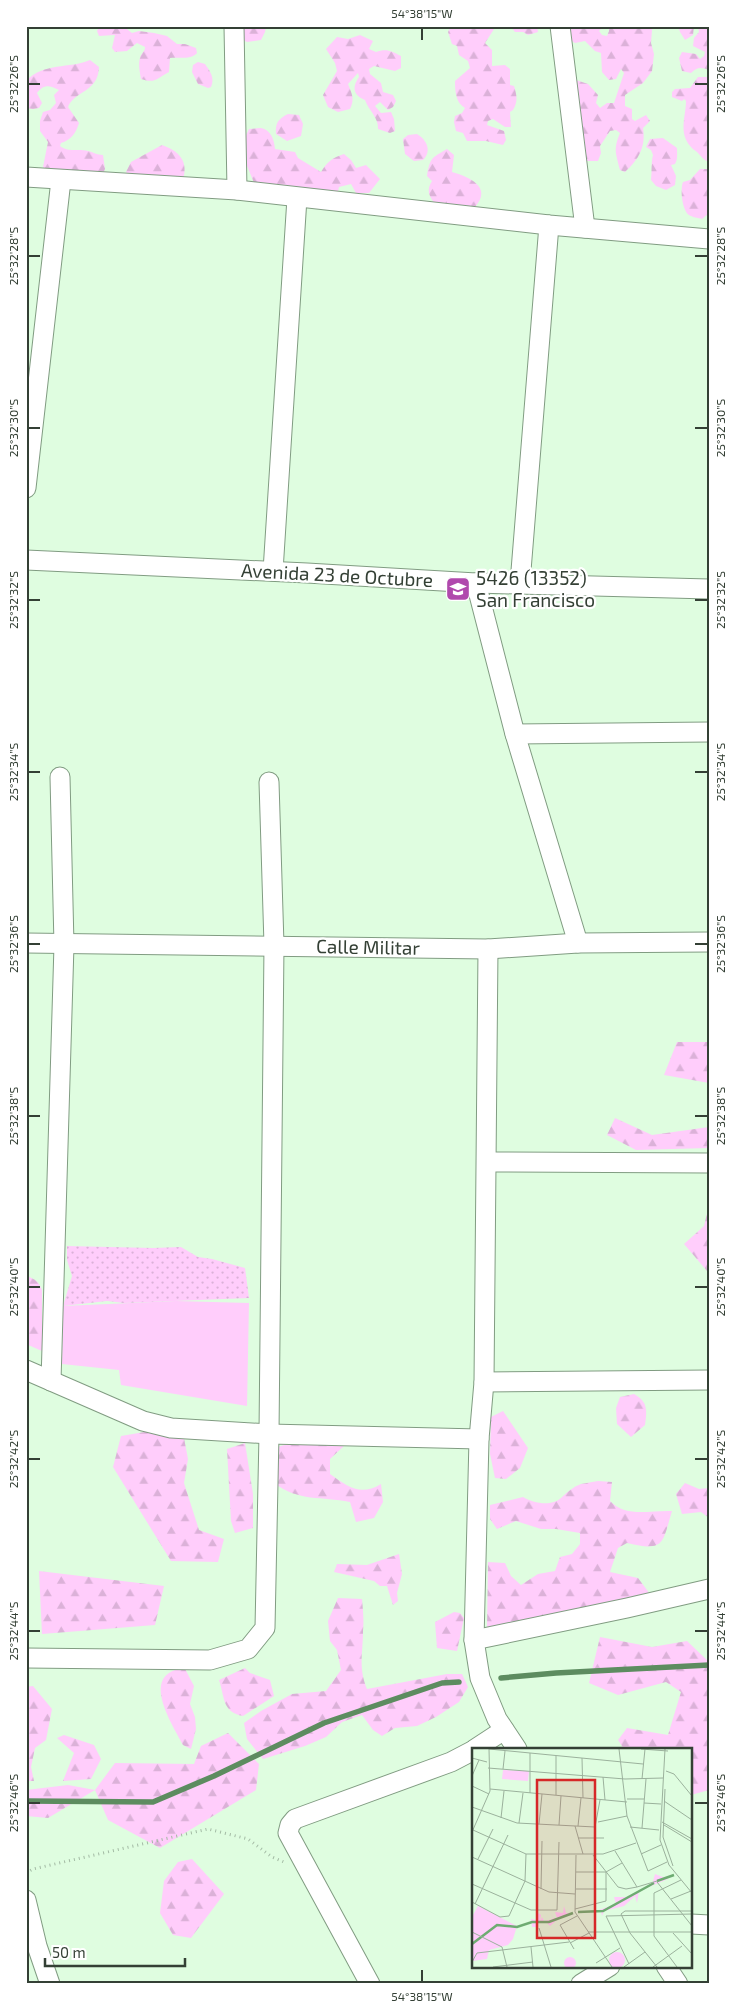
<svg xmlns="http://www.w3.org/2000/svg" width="735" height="2010" font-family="'Exo 2',sans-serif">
<defs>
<pattern id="grass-dots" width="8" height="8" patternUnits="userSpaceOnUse" patternTransform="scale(1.25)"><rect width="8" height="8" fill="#ffcdfb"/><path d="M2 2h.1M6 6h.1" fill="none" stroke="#dbb1d8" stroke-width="1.8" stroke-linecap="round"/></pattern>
<pattern id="forest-firs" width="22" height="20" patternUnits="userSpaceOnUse" patternTransform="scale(1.25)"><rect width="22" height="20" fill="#ffcdfb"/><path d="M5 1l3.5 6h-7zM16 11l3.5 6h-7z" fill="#dbb1d8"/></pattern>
</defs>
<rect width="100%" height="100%" fill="#dffde0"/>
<polygon fill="url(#grass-dots)" points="67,1246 153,1248 181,1247 198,1257 212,1259 245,1268 249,1298 124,1303 107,1301 63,1306 72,1276 67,1260"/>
<g fill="url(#forest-firs)">
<path d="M100,26H123L132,33L139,31L154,33L167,36L177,44H185L196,48L197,53C191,60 179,57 170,58L169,72C157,78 156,84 141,79C140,73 138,64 140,58C141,53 145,52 145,47L137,43L127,51L115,52L112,48L115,35L99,36L97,31Z"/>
<polygon points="237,26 266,26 265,32 261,40 247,42 237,37"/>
<path d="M451,26H496L485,43L492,50V66L505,65L510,69V85L514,86C517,96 518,101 513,110L510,112L511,127H505L493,119L488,121L487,125L504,131L506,140L503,145L486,141H467L463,133L456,131L454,122L455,116L462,113L465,108C456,103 455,92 455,81L470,68L468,61L459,55L457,46L452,44L448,32Z"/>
<polygon points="510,26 537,26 538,32 528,35 523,32 515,32"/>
<path d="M566,26H604L599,31L602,35L607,36L609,31V26H650L652,30L651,43L654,54L652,71L643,83L625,95V106L632,109V119L635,121L646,115L650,121L643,128C646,147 639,159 625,172L620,170C616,153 613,150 620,133L616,130L610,131L600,146L601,153L598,161H585L576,80L588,84L598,95L596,103L600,108L607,103H614L624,73L621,69L616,79L609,80L602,72L601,53L595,51L585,41L575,43L567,38Z"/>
<polygon points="678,26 694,26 693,35 685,40 680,32"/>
<path d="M698,26H709V70C701,67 697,67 691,73L682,71L679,58L682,52L696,54L700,59L704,56L705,52L693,46L694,38L699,32Z"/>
<path d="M360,35L373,41L369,49L376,52C386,48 392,51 401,56V68L395,71L374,66L369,69L370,74L381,83L383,92L393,95L396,101L393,107L388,110L380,102L375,106L381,113L391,112L394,119L395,131L390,133L378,129C379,118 369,111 365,100C353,95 352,87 359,77L358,73L348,84C352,94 355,99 350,109L338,112L328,107L323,95L337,71L335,63L326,49L337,37L348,39Z"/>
<path d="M90,60L99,67C98,93 75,90 68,107L79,123C76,133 71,140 61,143L60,146C69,153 77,148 88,151C93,152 97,155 103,155L105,169L101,178L53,175L43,167L48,142L40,131V121L43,112L50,110L56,103L54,95L59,90C49,85 44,84 37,93L42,103L39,108L33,109L26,108V81C44,62 69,69 90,60Z"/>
<path d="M198,62L205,64C210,71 215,78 211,87L208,88L198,84L192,72L193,65Z"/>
<path d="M698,77H709V162C702,159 702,157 697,152C695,150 692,149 691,147C678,133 686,116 686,101L684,99L682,101L672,97V92L675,89L690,88Z"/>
<path d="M288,114L299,115L303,124L301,136L287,141L276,134C275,123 278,119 288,114Z"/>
<path d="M261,128C271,130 274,139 275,149L295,152L298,158L321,172C327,162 332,158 344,154L351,160L356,168L366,165L380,179L369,193H356L351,184L339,187L337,195H323L315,188L306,191L254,183C246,161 237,152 249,129Z"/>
<path d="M417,134C427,140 432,151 423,160L414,161L405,154L403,139L408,135Z"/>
<path d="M663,138L677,148C677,154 678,159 675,164L671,165L676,176L675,185L666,190L656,186L651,180C652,172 651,162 653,155L651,150L646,147L650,139Z"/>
<path d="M162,145C190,155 188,172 177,195C160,196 137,186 126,172L131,162Z"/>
<path d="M447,149L454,155L452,172C469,177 493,187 475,207L435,204C429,196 426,190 432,181L427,176C430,157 432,158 447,149Z"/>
<path d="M700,169H709V213L702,219C698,218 692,217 689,215C682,210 680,189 683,182L690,180Z"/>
<polygon points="677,1042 709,1042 709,1083 664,1075"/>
<polygon points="615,1118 652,1135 709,1127 709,1148 636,1150 607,1135"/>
<polygon points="709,1205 709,1311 707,1312 707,1271 684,1244 704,1226"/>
<path d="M26,1276C34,1278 39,1282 42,1290V1351L26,1344Z"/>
<path d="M634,1394C648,1402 647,1410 645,1425L631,1437L617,1424L616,1408L620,1397Z"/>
<polygon points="503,1411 528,1448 520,1468 506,1479 495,1478 490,1454 491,1417"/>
<polygon points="162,1429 184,1438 188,1459 184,1483 199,1530 224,1539 218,1562 171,1561 113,1467 121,1436"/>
<path d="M328,1439L344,1446L330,1459V1474C347,1486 360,1497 381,1484L383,1502L374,1518L356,1522L350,1502C321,1496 299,1502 274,1483V1448L298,1441Z"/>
<polygon points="245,1443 253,1494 253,1528 235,1533 231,1521 227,1449"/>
<path d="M598,1481L612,1482L610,1501C626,1518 650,1510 672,1511C662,1544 665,1552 627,1543L618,1548L610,1572L638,1578L650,1594L487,1628L488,1562L505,1563L511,1576L521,1585L538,1574L555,1571L560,1557L572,1554L580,1544V1533L556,1529H541L516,1521L497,1529L490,1519V1505L523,1497C533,1503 551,1507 561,1498C567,1492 573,1487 581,1484C587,1483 592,1482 598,1481Z"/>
<polygon points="685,1483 699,1489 709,1488 709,1518 701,1512 682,1514 676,1494"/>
<polygon points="399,1554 402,1574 397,1593 398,1601 393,1605 387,1586 380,1586 374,1581 334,1572 337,1564 367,1565"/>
<polygon points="39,1571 164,1586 155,1625 42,1634"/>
<path d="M338,1598L362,1599C363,1610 364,1620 363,1631C363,1654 358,1667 367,1689L447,1674H462L468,1687L459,1702L436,1717L417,1726L395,1728L382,1736L373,1730L362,1715L342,1722L326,1737L305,1746L263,1759L247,1739L244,1723L261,1711L292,1694L326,1691L341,1670L337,1650L330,1641L328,1621Z"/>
<polygon points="454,1612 460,1613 464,1618 457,1651 437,1648 435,1622"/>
<polygon points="600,1637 652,1647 687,1641 709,1662 709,1790 691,1795 691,1749 624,1749 618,1740 627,1728 668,1735 681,1692 666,1682 618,1695 589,1683"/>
<path d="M184,1667L194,1686L190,1704L195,1717L196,1729L191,1749L183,1745C175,1729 147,1687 169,1673C173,1670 179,1669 184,1667Z"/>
<path d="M245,1668L250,1673L270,1680L274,1696L243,1716C222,1712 225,1698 219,1680Z"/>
<polygon points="33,1686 52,1709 46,1740 35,1748 31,1767 34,1781 26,1781 26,1687"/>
<polygon points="228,1733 259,1764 256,1790 160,1848 108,1820 95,1790 48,1818 26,1816 26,1790 68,1785 95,1790 115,1763 194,1764 201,1746"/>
<polygon points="64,1735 94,1745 101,1759 91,1779 63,1781 74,1753 57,1738"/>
<polygon points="192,1859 224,1894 191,1938 173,1935 160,1913 164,1881 178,1862"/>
</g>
<polygon fill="#ffcdfb" points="176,1301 249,1303 247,1406 121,1385 119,1370 62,1364 63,1306"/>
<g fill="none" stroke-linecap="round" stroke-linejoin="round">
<g stroke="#5d8c60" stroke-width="5.5">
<polyline points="501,1678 556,1673 709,1665"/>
<polyline points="26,1801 153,1802 214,1776 324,1723 442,1683 459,1682"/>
</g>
<defs>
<g id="minor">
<polyline points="234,26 237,190"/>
<polyline points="560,26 585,228"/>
<polyline points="26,177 237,190 549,225 709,239"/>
<polyline points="26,488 61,180"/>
<polyline points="26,560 307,573 476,583 709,589"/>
<polyline points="273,571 297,198"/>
<polyline points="476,583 515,734 578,943"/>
<polyline points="520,583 549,225"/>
<polyline points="515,734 709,732"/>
<polyline points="26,943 488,949 578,943 709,942"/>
<polyline points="488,949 484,1382 479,1439 474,1640 480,1678 497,1719 517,1749"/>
<polyline points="487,1162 709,1163"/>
<polyline points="26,1370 143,1421 171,1428 269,1434 479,1439"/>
<polyline points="51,1381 64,945 60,777"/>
<polyline points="484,1382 709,1380"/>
<polyline points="474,1640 627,1608 709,1589"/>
<polyline points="26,1658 210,1660 248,1649 265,1628 269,1434 274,945 269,782"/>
<polyline points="475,1749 504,1730"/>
<polyline points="26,1900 37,1946 50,1984"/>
<polyline points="691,1924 709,1925"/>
<polyline points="666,1966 678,1984"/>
<polyline points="370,1984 288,1833 290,1825 295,1819 451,1762 474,1750"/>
<polyline points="581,1984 610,1966"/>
</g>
</defs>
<use href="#minor" stroke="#819c82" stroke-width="21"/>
<polyline stroke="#a3baa4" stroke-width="3" stroke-dasharray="1 4" stroke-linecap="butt" points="26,1873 33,1869 208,1829 248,1839 272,1857 284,1862"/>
<use href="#minor" stroke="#fff" stroke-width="19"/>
</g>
<path fill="none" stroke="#344035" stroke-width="2" d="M422,28V40M28,84H40M695,84H708M28,256H40M695,256H708M28,428H40M695,428H708M28,600H40M695,600H708M28,772H40M695,772H708M28,944H40M695,944H708M28,1116H40M695,1116H708M28,1287H40M695,1287H708M28,1459H40M695,1459H708M28,1631H40M695,1631H708M28,1803H40M695,1803H708M422,1970V1982"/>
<defs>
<symbol id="school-square" viewBox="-11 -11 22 22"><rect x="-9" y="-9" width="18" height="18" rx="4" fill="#b049ad" stroke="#fff"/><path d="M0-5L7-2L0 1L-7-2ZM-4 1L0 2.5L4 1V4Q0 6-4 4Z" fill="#fff"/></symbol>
</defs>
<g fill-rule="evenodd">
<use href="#school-square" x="444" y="575" width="28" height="28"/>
</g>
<g text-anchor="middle" stroke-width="4.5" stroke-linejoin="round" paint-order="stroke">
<g font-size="19" fill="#344035" stroke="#fff">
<text transform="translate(337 575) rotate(3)" y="7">Avenida 23 de Octubre</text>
<text transform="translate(368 947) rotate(1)" y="7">Calle Militar</text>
</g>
<g font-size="19" fill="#344035" stroke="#fff" text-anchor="start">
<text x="476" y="585">5426 (13352)<tspan x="476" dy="22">San Francisco</tspan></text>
</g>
</g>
<g transform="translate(472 1748)">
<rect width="220" height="220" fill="#dffde0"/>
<path d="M31,22L57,23L56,33L30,31Z" fill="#ffcdfb"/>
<path d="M183,126L196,131L167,143L165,155L163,148L152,158L132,163L130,168L129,163H124L144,156L142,149H155L180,137ZM92,158L94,165L102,166L86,171L78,178L73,173L65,174L64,179H60L59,171L65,172L66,165L69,167L68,173L70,169L72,173L81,171L79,164L81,170H85L83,164L91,165ZM137 212a8 8 0 1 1 16 0a8 8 0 1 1-16 0ZM92 215a6 6 0 1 1 12 0a6 6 0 1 1-12 0Z" fill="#ffcdfb"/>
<path d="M6,158L45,178L41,191L36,197L17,202L15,211L0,213V169Z" fill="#ffcdfb"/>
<path fill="none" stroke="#6eac72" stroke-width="2.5" d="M185,133L202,127M106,164L131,163L182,135M0,196L25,177L45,179L60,174H77L101,165"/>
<path fill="none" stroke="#9bb19c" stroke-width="1" d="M17,1L171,16M147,1L155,68L176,123L195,114M169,1L196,3M193,1L188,92L197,117L220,145M58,5V45M0,10L15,14M110,10L111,50M16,20L153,31L191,30M31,21L33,3M194,23L202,26L220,48M0,28L7,12M131,29L133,52M170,31L173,1M0,38L17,46M18,41L155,54M193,41L191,89L201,118M84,47V8M155,51H172M192,53L220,72M172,55L189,56M0,59L45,75L123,79L128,52M29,70L32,43M126,74L155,68M190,74L220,91M47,75L51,45M67,76L70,46M87,77L89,48M192,77L220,94M103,78L111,106M106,78L109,50M158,79L187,82M170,80L174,31M1,82L54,106H131L164,95M0,84L18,43L17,1M106,90H132M169,106L189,97M104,107L103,164L140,219M121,107L146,139L154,141L165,139L143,103M0,109L77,144L103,146M6,111L21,81M104,124H134L150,115M185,134L220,178M0,136L59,162H85L87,94M165,139L185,133M69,141L70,93M104,141H135M199,151L219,143M0,154L28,169L37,168L53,133L54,106M3,156L36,87M103,161L134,153V124M149,166L153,163H220M149,166L158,185L185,219M67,180L79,219M0,184L30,199L35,219M116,184H220M201,185L220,206M98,195L117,185M59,199L61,219M102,201L88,177L105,168M0,214L5,205L97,194M124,215L148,200M157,216L134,168L220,166M21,219L61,214M152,219L173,204M181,219L210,198M205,219L182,188V145L209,132"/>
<path fill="#d62828" fill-opacity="0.15" stroke="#d62828" stroke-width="2.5" d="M65,32H123V190H65Z"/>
<rect width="220" height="220" fill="none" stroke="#344035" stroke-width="2.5"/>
</g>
<rect width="735" height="2010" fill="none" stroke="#ffffff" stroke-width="55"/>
<path d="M45 1958v8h140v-8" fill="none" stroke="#344035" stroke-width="2.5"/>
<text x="52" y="1958" font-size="15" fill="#344035" stroke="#ffffff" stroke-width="4" paint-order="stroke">50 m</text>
<rect x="28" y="28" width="680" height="1954" fill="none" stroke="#344035" stroke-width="2"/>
<g font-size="12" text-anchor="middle" fill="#344035">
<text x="422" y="18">54°38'15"W</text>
<text transform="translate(14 84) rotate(-90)" y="4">25°32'26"S</text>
<text transform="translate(721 84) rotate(-90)" y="4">25°32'26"S</text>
<text transform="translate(14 256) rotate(-90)" y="4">25°32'28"S</text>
<text transform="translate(721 256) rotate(-90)" y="4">25°32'28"S</text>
<text transform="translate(14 428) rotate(-90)" y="4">25°32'30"S</text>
<text transform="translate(721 428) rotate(-90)" y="4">25°32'30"S</text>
<text transform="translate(14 600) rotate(-90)" y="4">25°32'32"S</text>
<text transform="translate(721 600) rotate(-90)" y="4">25°32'32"S</text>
<text transform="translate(14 772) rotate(-90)" y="4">25°32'34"S</text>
<text transform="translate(721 772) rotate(-90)" y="4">25°32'34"S</text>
<text transform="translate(14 944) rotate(-90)" y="4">25°32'36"S</text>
<text transform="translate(721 944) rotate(-90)" y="4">25°32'36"S</text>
<text transform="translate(14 1116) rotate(-90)" y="4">25°32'38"S</text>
<text transform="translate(721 1116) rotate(-90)" y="4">25°32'38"S</text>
<text transform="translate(14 1287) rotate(-90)" y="4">25°32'40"S</text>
<text transform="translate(721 1287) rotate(-90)" y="4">25°32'40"S</text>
<text transform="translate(14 1459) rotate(-90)" y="4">25°32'42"S</text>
<text transform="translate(721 1459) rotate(-90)" y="4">25°32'42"S</text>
<text transform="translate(14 1631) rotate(-90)" y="4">25°32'44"S</text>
<text transform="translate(721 1631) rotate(-90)" y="4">25°32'44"S</text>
<text transform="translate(14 1803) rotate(-90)" y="4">25°32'46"S</text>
<text transform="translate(721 1803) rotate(-90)" y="4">25°32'46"S</text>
<text x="422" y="2001">54°38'15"W</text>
</g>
</svg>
